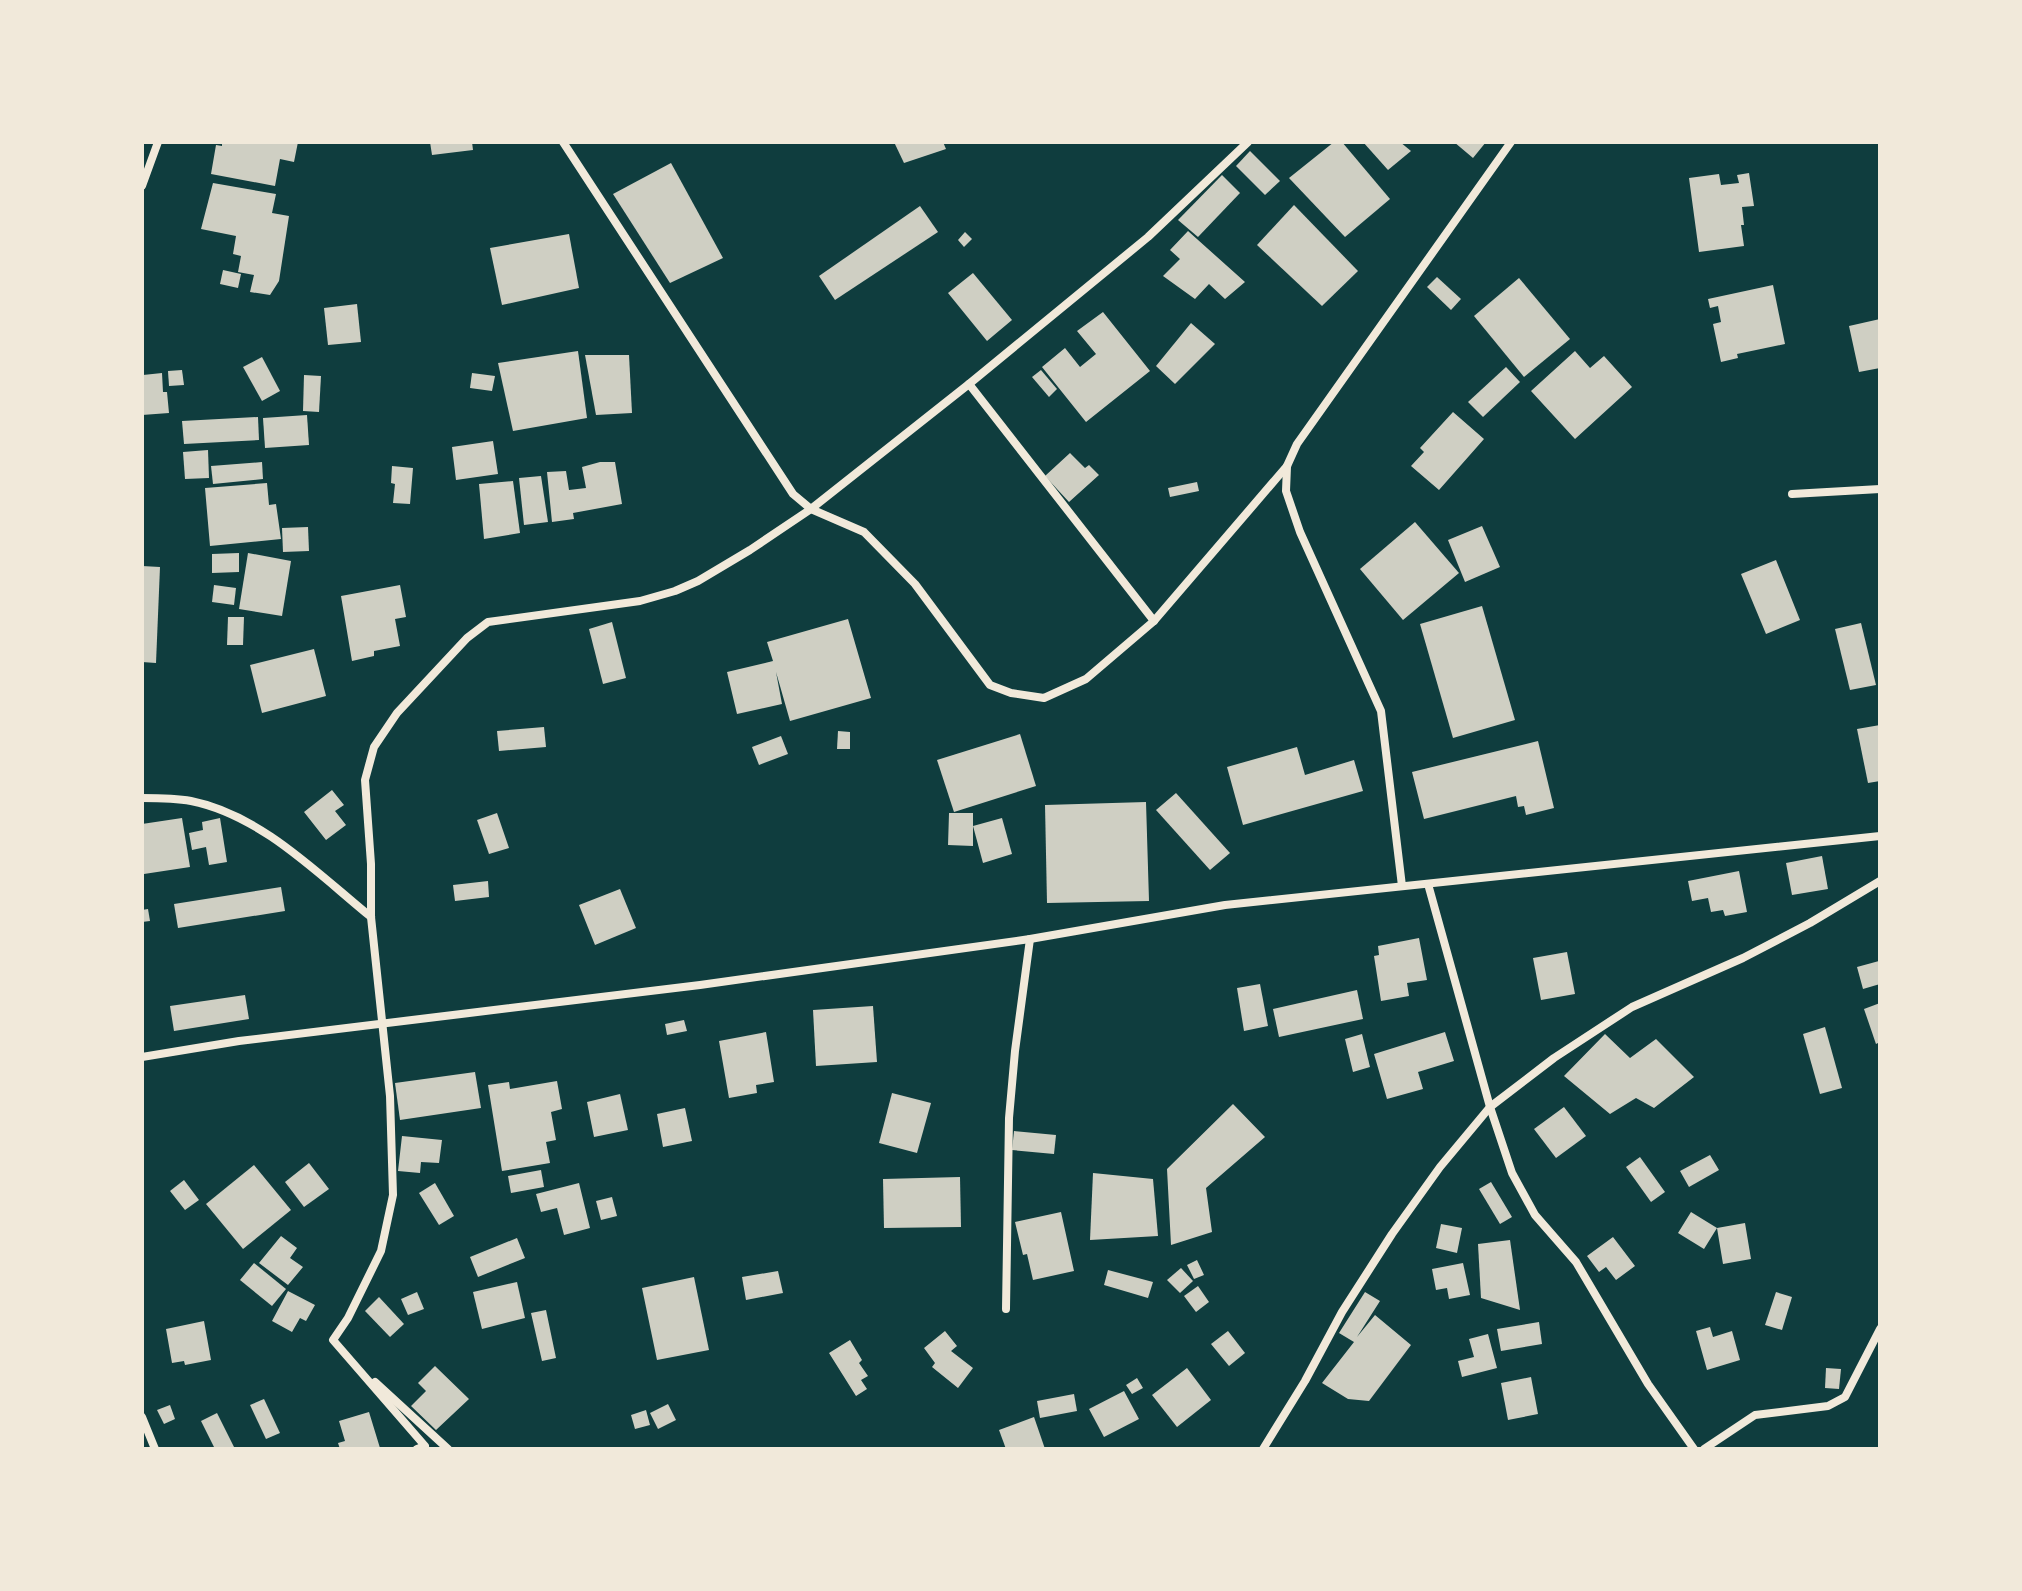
<svg xmlns="http://www.w3.org/2000/svg" width="2022" height="1591" font-family="Signika,sans-serif">
<rect width="100%" height="100%" fill="#0f3d3e"/>
<g fill="#cfcfc3">
<polygon points="222,142 298,142 294,162 280,159 275,186 211,174 216,145 222,146"/>
<polygon points="430,142 472,142 473,150 432,155"/>
<polygon points="894,142 943,142 946,149 904,163"/>
<polygon points="1334,142 1342,142 1390,199 1345,237 1289,178"/>
<polygon points="1363,142 1400,142 1411,151 1388,170"/>
<polygon points="1454,142 1486,142 1473,158"/>
<polygon points="1250,151 1280,181 1265,195 1236,166"/>
<polygon points="671,163 723,258 670,283 613,194"/>
<polygon points="1749,173 1754,206 1742,207 1744,225 1741,225 1744,246 1699,252 1689,178 1719,174 1721,185 1739,183 1737,175"/>
<polygon points="1222,175 1240,193 1198,237 1178,220"/>
<polygon points="213,183 276,194 272,213 289,216 279,281 270,295 250,292 254,275 238,272 241,256 233,254 236,236 201,229"/>
<polygon points="1294,205 1358,271 1322,306 1257,245"/>
<polygon points="920,206 938,232 835,300 819,276"/>
<polygon points="1188,231 1245,282 1225,299 1209,284 1195,299 1163,276 1180,259 1170,250"/>
<polygon points="965,232 972,239 964,247 958,240"/>
<polygon points="569,234 579,288 502,305 490,248"/>
<polygon points="223,270 241,274 238,288 220,284"/>
<polygon points="973,273 1012,320 987,341 948,293"/>
<polygon points="1437,277 1461,299 1451,310 1427,287"/>
<polygon points="1519,278 1570,339 1524,377 1474,316"/>
<polygon points="1773,285 1785,344 1737,354 1738,358 1721,362 1713,324 1721,322 1718,306 1710,308 1708,299"/>
<polygon points="357,304 361,342 328,345 324,308"/>
<polygon points="1103,312 1150,371 1086,422 1042,367 1065,348 1080,367 1096,354 1077,331"/>
<polygon points="1880,319 1880,368 1859,372 1849,326"/>
<polygon points="1191,323 1215,344 1175,384 1156,366"/>
<polygon points="578,351 587,418 513,431 498,363"/>
<polygon points="1575,351 1590,368 1604,356 1632,387 1575,439 1531,391"/>
<polygon points="585,355 629,355 632,413 596,415"/>
<polygon points="262,357 280,391 262,401 243,367"/>
<polygon points="1506,367 1520,382 1483,417 1468,402"/>
<polygon points="182,370 184,385 169,386 168,371"/>
<polygon points="1041,370 1057,389 1049,397 1032,377"/>
<polygon points="162,373 163,392 167,392 169,413 142,415 143,375"/>
<polygon points="472,373 495,376 492,391 470,388"/>
<polygon points="304,375 321,376 319,412 303,411"/>
<polygon points="1453,412 1484,439 1439,490 1411,466 1424,452 1420,448"/>
<polygon points="307,415 309,445 265,448 263,418"/>
<polygon points="258,417 259,440 184,444 182,421"/>
<polygon points="493,441 498,474 456,480 452,447"/>
<polygon points="208,450 209,478 185,479 183,452"/>
<polygon points="1070,453 1085,468 1089,465 1099,475 1069,502 1045,476"/>
<polygon points="262,462 263,479 213,484 211,466"/>
<polygon points="600,462 615,462 622,504 573,513 574,519 552,522 547,472 566,471 569,490 586,488 582,467"/>
<polygon points="392,466 413,468 410,504 393,503 395,484 391,483"/>
<polygon points="541,476 548,522 524,525 519,478"/>
<polygon points="513,481 520,533 484,539 479,484"/>
<polygon points="1197,482 1199,491 1170,497 1168,488"/>
<polygon points="267,483 269,505 276,504 281,539 210,546 205,488"/>
<polygon points="1415,522 1459,573 1403,620 1360,569"/>
<polygon points="1482,526 1500,567 1465,582 1448,540"/>
<polygon points="308,527 309,551 283,552 282,528"/>
<polygon points="239,553 239,572 212,573 212,554"/>
<polygon points="248,553 291,561 282,616 239,609"/>
<polygon points="1776,560 1800,620 1766,634 1741,574"/>
<polygon points="142,566 160,567 156,663 142,662"/>
<polygon points="214,585 236,588 234,605 212,602"/>
<polygon points="400,585 406,617 395,619 400,646 374,651 374,656 352,661 341,596"/>
<polygon points="1482,606 1515,720 1453,738 1420,624"/>
<polygon points="228,617 244,617 243,645 227,645"/>
<polygon points="848,619 871,698 790,721 776,672 782,704 737,714 727,672 773,661 767,642"/>
<polygon points="612,622 626,678 603,684 589,629"/>
<polygon points="1861,623 1876,685 1850,690 1835,629"/>
<polygon points="314,649 326,696 262,713 250,665"/>
<polygon points="1880,725 1880,781 1868,783 1857,729"/>
<polygon points="544,727 546,747 499,751 497,731"/>
<polygon points="838,731 850,732 850,749 837,749"/>
<polygon points="1020,734 1036,786 954,812 937,760"/>
<polygon points="781,736 788,754 759,765 752,747"/>
<polygon points="1538,741 1554,808 1526,815 1524,806 1518,807 1516,796 1424,819 1412,772"/>
<polygon points="1297,747 1305,775 1354,760 1363,791 1243,825 1227,767"/>
<polygon points="332,790 344,805 335,811 346,825 326,840 304,812"/>
<polygon points="1176,793 1230,853 1210,870 1156,810"/>
<polygon points="1146,802 1149,901 1047,903 1045,805"/>
<polygon points="497,813 509,848 489,854 477,820"/>
<polygon points="949,813 973,813 973,846 948,845"/>
<polygon points="182,818 190,867 144,874 142,824"/>
<polygon points="220,818 227,862 209,865 206,847 192,850 189,833 203,830 202,822"/>
<polygon points="1002,818 1012,854 983,863 973,826"/>
<polygon points="1822,856 1828,889 1792,895 1786,863"/>
<polygon points="1739,871 1747,912 1725,916 1723,910 1711,912 1708,898 1692,901 1688,881"/>
<polygon points="488,881 489,897 455,901 453,885"/>
<polygon points="281,887 285,911 178,928 174,904"/>
<polygon points="620,889 636,928 595,945 579,905"/>
<polygon points="148,909 150,921 142,922 142,910"/>
<polygon points="1419,938 1427,980 1407,983 1409,996 1381,1001 1374,956 1379,955 1378,946"/>
<polygon points="1567,952 1575,994 1541,1000 1533,958"/>
<polygon points="1879,961 1880,984 1863,989 1857,967"/>
<polygon points="1260,984 1268,1026 1244,1031 1237,988"/>
<polygon points="1357,990 1363,1019 1279,1037 1273,1009"/>
<polygon points="245,995 249,1019 174,1031 170,1006"/>
<polygon points="1880,1003 1880,1042 1876,1044 1864,1009"/>
<polygon points="873,1006 877,1062 816,1066 813,1010"/>
<polygon points="684,1020 687,1031 667,1035 665,1024"/>
<polygon points="1825,1027 1842,1088 1820,1094 1803,1034"/>
<polygon points="766,1032 774,1082 756,1085 757,1093 729,1098 719,1041"/>
<polygon points="1445,1032 1454,1061 1418,1072 1423,1089 1387,1099 1374,1054"/>
<polygon points="1362,1034 1370,1067 1353,1072 1345,1039"/>
<polygon points="1605,1034 1630,1058 1656,1039 1694,1077 1654,1108 1636,1098 1610,1114 1564,1076"/>
<polygon points="475,1072 481,1108 400,1120 395,1083"/>
<polygon points="557,1081 562,1109 551,1112 556,1140 546,1142 550,1163 502,1171 488,1085 509,1082 510,1089"/>
<polygon points="892,1093 931,1103 917,1153 879,1143"/>
<polygon points="620,1094 628,1130 594,1137 587,1102"/>
<polygon points="1233,1104 1265,1137 1206,1188 1212,1232 1171,1245 1167,1169"/>
<polygon points="1564,1107 1586,1136 1556,1158 1534,1129"/>
<polygon points="685,1108 692,1141 663,1147 657,1114"/>
<polygon points="1014,1131 1056,1135 1054,1154 1012,1150"/>
<polygon points="402,1136 442,1140 439,1163 421,1162 420,1173 398,1171"/>
<polygon points="1710,1155 1719,1170 1689,1187 1680,1171"/>
<polygon points="1640,1157 1665,1192 1651,1202 1626,1167"/>
<polygon points="309,1163 329,1189 304,1207 285,1182"/>
<polygon points="254,1165 291,1210 243,1249 206,1204"/>
<polygon points="541,1170 544,1187 511,1193 508,1176"/>
<polygon points="1093,1173 1153,1179 1158,1236 1090,1240"/>
<polygon points="960,1177 961,1227 884,1228 883,1179"/>
<polygon points="184,1180 199,1200 185,1210 170,1191"/>
<polygon points="1491,1182 1512,1217 1500,1224 1479,1189"/>
<polygon points="435,1183 454,1216 439,1225 419,1193"/>
<polygon points="579,1183 590,1228 564,1235 557,1208 541,1212 536,1194"/>
<polygon points="612,1197 617,1216 601,1220 596,1201"/>
<polygon points="1061,1212 1074,1271 1033,1280 1027,1254 1023,1255 1015,1222"/>
<polygon points="1691,1212 1717,1228 1745,1223 1751,1259 1723,1264 1717,1228 1704,1249 1678,1233"/>
<polygon points="1441,1224 1462,1228 1457,1253 1436,1248"/>
<polygon points="281,1236 297,1248 290,1258 303,1267 288,1285 259,1263"/>
<polygon points="1613,1237 1635,1266 1616,1280 1606,1267 1599,1272 1587,1256"/>
<polygon points="517,1238 525,1258 478,1277 470,1257"/>
<polygon points="1510,1240 1520,1310 1481,1298 1478,1244"/>
<polygon points="1197,1260 1204,1275 1194,1279 1187,1265"/>
<polygon points="254,1263 286,1289 272,1306 240,1280"/>
<polygon points="1463,1263 1470,1295 1449,1299 1447,1288 1436,1290 1432,1269"/>
<polygon points="1181,1268 1193,1281 1180,1293 1167,1280"/>
<polygon points="1108,1270 1153,1282 1148,1298 1104,1285"/>
<polygon points="778,1271 783,1293 746,1300 742,1277"/>
<polygon points="694,1277 709,1350 657,1360 642,1288"/>
<polygon points="517,1282 525,1318 482,1329 473,1292"/>
<polygon points="1198,1286 1209,1302 1196,1312 1184,1296"/>
<polygon points="288,1291 315,1305 306,1321 300,1318 292,1332 272,1321"/>
<polygon points="417,1292 424,1309 408,1315 401,1299"/>
<polygon points="1365,1292 1380,1301 1357,1337 1375,1315 1411,1345 1369,1401 1348,1399 1322,1383 1354,1342 1339,1333"/>
<polygon points="1776,1292 1792,1297 1782,1330 1765,1325"/>
<polygon points="379,1297 404,1324 390,1337 365,1311"/>
<polygon points="546,1310 556,1358 542,1361 531,1313"/>
<polygon points="204,1321 211,1360 185,1365 184,1361 172,1363 166,1329"/>
<polygon points="1539,1322 1542,1344 1501,1351 1497,1329"/>
<polygon points="1710,1327 1713,1337 1732,1331 1740,1360 1707,1370 1696,1331"/>
<polygon points="945,1331 957,1346 951,1351 973,1368 958,1388 932,1367 935,1363 924,1348"/>
<polygon points="1228,1331 1245,1353 1229,1366 1211,1344"/>
<polygon points="1488,1334 1497,1368 1462,1377 1458,1361 1474,1357 1469,1339"/>
<polygon points="850,1340 862,1360 859,1363 868,1376 861,1380 867,1389 856,1396 829,1353"/>
<polygon points="435,1366 469,1399 436,1430 411,1406 426,1391 418,1383"/>
<polygon points="1187,1368 1211,1400 1177,1427 1152,1395"/>
<polygon points="1826,1368 1841,1369 1839,1389 1825,1388"/>
<polygon points="1531,1377 1538,1414 1508,1420 1501,1383"/>
<polygon points="1137,1378 1143,1388 1132,1394 1126,1385"/>
<polygon points="1124,1391 1139,1419 1104,1437 1089,1409"/>
<polygon points="1074,1394 1077,1411 1040,1418 1037,1401"/>
<polygon points="264,1399 280,1433 266,1439 250,1405"/>
<polygon points="668,1404 676,1420 658,1429 650,1413"/>
<polygon points="170,1405 175,1419 164,1424 157,1410"/>
<polygon points="646,1410 650,1425 635,1429 631,1415"/>
<polygon points="369,1412 380,1448 340,1449 338,1443 345,1441 339,1421"/>
<polygon points="217,1413 235,1449 215,1449 201,1421"/>
<polygon points="1034,1417 1045,1449 1006,1449 999,1430"/>
</g>
<g fill="none" stroke-linecap="round" stroke-linejoin="round">
<g stroke="#f1e9da" stroke-width="8">
<polyline points="563,142 793,494 811,509 864,532 915,584 990,685 1011,693 1044,698 1086,679 1154,621 1287,466"/>
<polyline points="142,186 158,142"/>
<polyline points="969,384 1154,621"/>
<polyline points="1792,494 1880,489"/>
<path d="M142,798C158,798 175,798 191,801C261,815 318,874 371,917"/>
<polyline points="1428,884 1490,1107 1512,1173 1535,1215 1576,1262 1648,1384 1694,1449"/>
<polyline points="1402,886 1381,711 1300,532 1286,491 1287,466 1297,444 1511,142"/>
<polyline points="142,1057 239,1041 700,985 1030,939 1225,905 1880,836"/>
<polyline points="1006,1309 1009,1118 1015,1051 1030,939"/>
<polyline points="375,1382 448,1449"/>
<polyline points="142,1417 155,1449"/>
<polyline points="417,1449 425,1446 333,1340 348,1318 381,1251 393,1195 390,1096 371,917 371,864 365,780 374,747 397,713 467,638 488,622 640,601 675,591 698,581 750,550 811,509 969,384 1148,237 1248,142"/>
<polyline points="1263,1449 1305,1381 1342,1312 1392,1234 1440,1167 1490,1107 1554,1058 1632,1007 1743,958 1810,923 1880,881"/>
<polyline points="1704,1449 1755,1415 1828,1406 1845,1397 1880,1329"/>
</g>
</g>
<rect width="2022" height="1591" fill="none" stroke="#f1e9da" stroke-width="288"/>
</svg>
